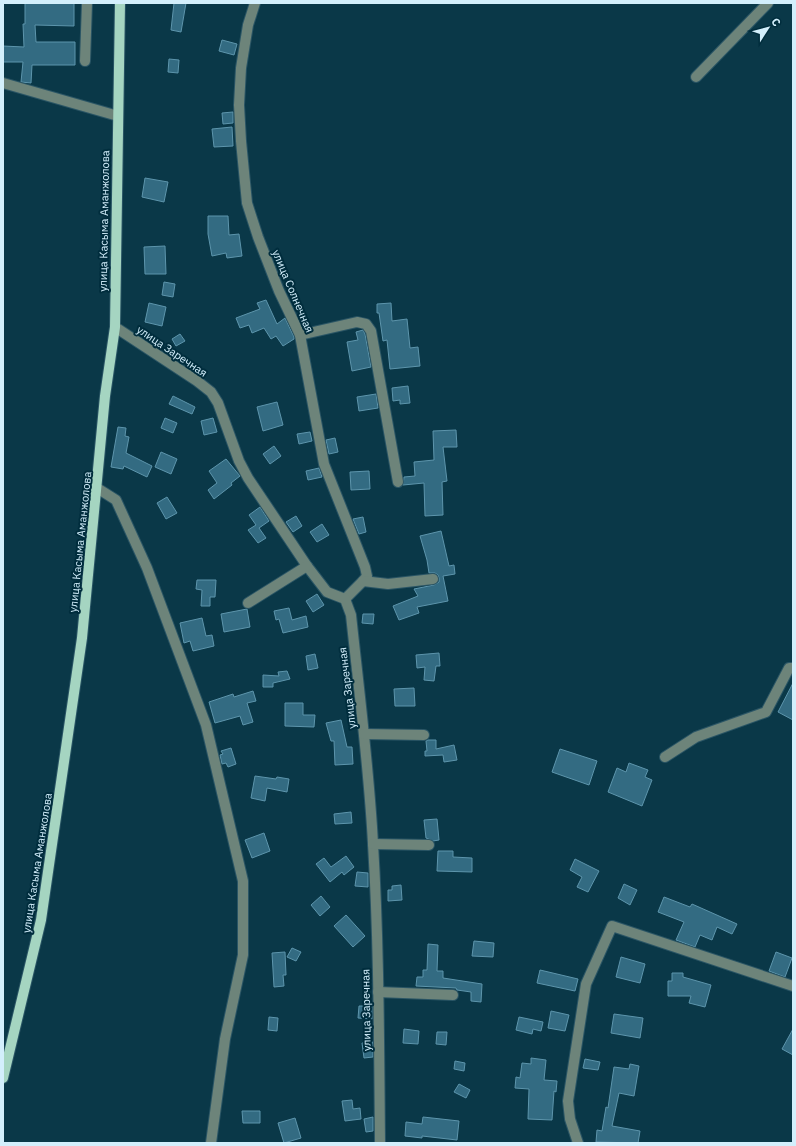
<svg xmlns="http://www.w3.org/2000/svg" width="796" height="1146" font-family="'IBM Plex Sans',sans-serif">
<rect width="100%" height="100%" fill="#0a3848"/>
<g fill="#336b82" stroke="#5d95ac">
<polygon points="25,3 74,3 74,26 35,25 36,42 75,42 75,65 32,65 31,83 21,82 23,62 3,62 3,46 24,47 23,24 25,24"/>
<polygon points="174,3 186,3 181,32 171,30"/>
<polygon points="222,40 237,44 234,55 219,51"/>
<polygon points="169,59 179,60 178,73 168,72"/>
<polygon points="233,112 233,123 223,124 222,113"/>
<polygon points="232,127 233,146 214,147 212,129"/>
<polygon points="145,178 168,182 164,202 142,197"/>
<polygon points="208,216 228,216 229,235 239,234 242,256 227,258 226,253 212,256 208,234"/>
<polygon points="165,246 166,274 145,274 144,247"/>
<polygon points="164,282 175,284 173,297 162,295"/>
<polygon points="266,300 277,324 285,318 294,337 294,339 283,346 276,336 271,339 264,328 252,333 249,325 240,328 236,318 260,309 257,303"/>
<polygon points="149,303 166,307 162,326 145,322"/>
<polygon points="391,303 392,321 407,319 410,348 418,347 420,366 390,369 387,340 383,341 379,313 377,313 377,304"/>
<polygon points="363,330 365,334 371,367 352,371 347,342 358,340 356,332"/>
<polygon points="180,334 185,341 176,346 172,339"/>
<polygon points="408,386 410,403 400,404 400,400 393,401 392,388"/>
<polygon points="376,394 378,408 359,411 357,397"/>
<polygon points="173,396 195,407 192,414 169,404"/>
<polygon points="277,402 283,425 263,431 257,407"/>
<polygon points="165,418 177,423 173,433 161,428"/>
<polygon points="213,418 217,432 204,435 201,421"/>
<polygon points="118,427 126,428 125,436 129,437 126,453 152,466 147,477 124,466 123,469 111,467"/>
<polygon points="456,430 457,447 443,447 447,481 442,482 443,515 425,516 424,483 403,485 404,477 415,476 414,462 434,460 433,431"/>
<polygon points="310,432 312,441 299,444 297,434"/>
<polygon points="335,438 338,452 329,454 326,440"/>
<polygon points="274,446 281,456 270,464 263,454"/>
<polygon points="161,452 177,459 171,474 155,467"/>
<polygon points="226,459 240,476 231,483 232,485 214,499 208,490 217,483 209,471"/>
<polygon points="319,468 322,477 308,480 306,471"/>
<polygon points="369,471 370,489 351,490 350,472"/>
<polygon points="167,497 177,513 166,519 157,503"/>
<polygon points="260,507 269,521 259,528 266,538 258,543 248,530 256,525 249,515"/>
<polygon points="296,516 302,526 293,532 286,522"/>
<polygon points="363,517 366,532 359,534 353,519"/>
<polygon points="322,524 329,535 317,542 310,532"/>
<polygon points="441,531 449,566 454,565 455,574 443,576 448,601 417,607 419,613 399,620 393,606 418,596 414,589 434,585 439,582 439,578 438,575 435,573 429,573 427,560 420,536"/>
<polygon points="197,580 216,580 215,597 210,597 210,606 201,606 202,590 196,589"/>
<polygon points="317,594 324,605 313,612 306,601"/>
<polygon points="289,608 292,620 306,616 308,627 283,633 279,619 276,620 274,611"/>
<polygon points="247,609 250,627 224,632 221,614"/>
<polygon points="363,614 374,614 373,624 362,623"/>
<polygon points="202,618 206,636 212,635 214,646 193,651 190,641 184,643 180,623"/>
<polygon points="439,653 440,666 436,666 434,681 424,680 425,667 417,668 416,655"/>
<polygon points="315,654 318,668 308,670 306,656"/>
<polygon points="287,671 290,679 273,683 273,687 263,687 263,675 279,676 278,672"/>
<polygon points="793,683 793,720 778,712"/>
<polygon points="414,688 415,706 395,706 394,689"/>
<polygon points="253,691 256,701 247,703 253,722 243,725 240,716 215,723 209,702 233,694 234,697"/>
<polygon points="285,703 303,703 303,715 315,715 314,727 285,726"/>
<polygon points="341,720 347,747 352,747 353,764 335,765 334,741 331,741 326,723"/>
<polygon points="428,740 436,740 436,749 454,745 457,760 444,762 443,755 425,756 425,751 427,751 426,741"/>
<polygon points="231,748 236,764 228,767 226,763 222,764 220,755 223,754 221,751"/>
<polygon points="560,749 597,761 589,785 552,772"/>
<polygon points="629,763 648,770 645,777 652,780 642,806 608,792 617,768 626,772"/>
<polygon points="255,776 276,779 277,777 289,779 287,792 267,788 265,801 251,798"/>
<polygon points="351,812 352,823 335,824 334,814"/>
<polygon points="437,819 439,840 433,841 426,838 424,820"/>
<polygon points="264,833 270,851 252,858 245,840"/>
<polygon points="438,851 453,851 453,857 472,858 472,872 437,871"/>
<polygon points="346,856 354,867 344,875 342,872 330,882 316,864 324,858 331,867"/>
<polygon points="575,859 599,871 588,892 577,887 582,877 570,870"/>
<polygon points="357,872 368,873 368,887 355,886"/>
<polygon points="624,884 637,890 630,905 618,898"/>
<polygon points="401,885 402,900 388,901 388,890 392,890 392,886"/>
<polygon points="321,896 330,907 320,916 311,905"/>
<polygon points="664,897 690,907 692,904 737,924 732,934 717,927 712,940 700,935 695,947 676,940 684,922 658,912"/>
<polygon points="346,915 365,936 353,947 334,926"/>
<polygon points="474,941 494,943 493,957 472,956"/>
<polygon points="428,944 438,945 437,971 443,971 443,978 482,984 481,1002 471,1001 471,992 457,990 456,988 416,986 417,977 423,977 423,970 427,970"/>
<polygon points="292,948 301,952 296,961 287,957"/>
<polygon points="285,952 286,975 283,975 284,986 274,987 272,953"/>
<polygon points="776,952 792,958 785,977 769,971"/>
<polygon points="621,957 645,964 640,983 616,977"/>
<polygon points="540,970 578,979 575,991 537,983"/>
<polygon points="672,973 683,973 683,977 711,985 705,1007 689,1003 691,996 668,996 668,981 672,981"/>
<polygon points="359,1006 372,1006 372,1019 358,1018"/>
<polygon points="551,1011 569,1015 565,1031 548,1028"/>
<polygon points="614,1014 643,1018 640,1038 611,1033"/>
<polygon points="269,1017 278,1018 277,1031 268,1030"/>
<polygon points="519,1017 543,1022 541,1031 533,1029 532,1034 516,1030"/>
<polygon points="404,1029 419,1031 418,1044 403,1043"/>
<polygon points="793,1029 793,1055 782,1049"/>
<polygon points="437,1032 447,1032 446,1045 436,1044"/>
<polygon points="373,1042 373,1057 364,1058 362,1043"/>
<polygon points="531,1058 546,1060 544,1080 557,1081 556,1092 554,1091 552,1120 528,1119 529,1089 515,1088 516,1077 520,1078 522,1063 531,1064"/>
<polygon points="585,1059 600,1062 598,1070 583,1068"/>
<polygon points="455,1061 465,1063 464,1071 454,1069"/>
<polygon points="630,1064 639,1066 634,1096 619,1093 612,1126 640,1131 638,1143 596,1142 597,1130 602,1131 606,1107 608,1108 614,1067 629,1069"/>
<polygon points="459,1084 470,1090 466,1098 454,1092"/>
<polygon points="352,1100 353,1109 360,1108 361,1119 345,1121 342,1101"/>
<polygon points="242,1111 260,1111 260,1123 243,1123"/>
<polygon points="373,1117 373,1131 366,1132 364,1119"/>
<polygon points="423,1117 459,1121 457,1140 422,1136 422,1138 405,1136 406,1122 422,1124"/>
<polygon points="295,1118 301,1138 284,1143 278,1123"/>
</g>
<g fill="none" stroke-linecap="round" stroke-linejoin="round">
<defs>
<g id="minor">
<polyline points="255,3 248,25 241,68 239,105 241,141 247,203 258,237 279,291 300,335 324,464 365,567 367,576 363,581 345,599"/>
<polyline points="85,61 87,3"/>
<polyline points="696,77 768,3"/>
<polyline points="3,83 118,116"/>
<path d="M115,327L197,381L211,392L218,403L239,461L248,478L307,566L327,592L345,599L351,615C359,691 369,767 373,844C379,943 379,1043 380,1143"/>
<polyline points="300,335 357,322 366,324 371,331 398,482"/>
<polyline points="97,488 116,500 147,568 206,725 243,881 243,955 225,1039 211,1143"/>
<polyline points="363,581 388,584 433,579"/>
<polyline points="248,603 307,566"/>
<polyline points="364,734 424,735"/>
<polyline points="665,757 696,737 766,712 789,668 793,668"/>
<polyline points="373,844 429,845"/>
<polyline points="378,992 453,995"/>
<polyline points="578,1143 570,1119 568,1101 586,984 612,926 793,986"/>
</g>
<polyline id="major" points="3,1078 41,920 82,638 105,396 115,327 120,3"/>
</defs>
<use href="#minor" stroke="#2a5565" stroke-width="12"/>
<use href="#major" stroke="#2a5565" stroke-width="12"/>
<use href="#minor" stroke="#6d847a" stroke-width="10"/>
<use href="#major" stroke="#a5d5c1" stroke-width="10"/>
</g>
<g text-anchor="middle" stroke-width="4" stroke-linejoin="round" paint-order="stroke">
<g font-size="11" fill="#d3effc" stroke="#002d3d">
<text transform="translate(104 221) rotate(-89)" y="4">улица Касыма Аманжолова</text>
<text transform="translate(293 291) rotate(67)" y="4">улица Солнечная</text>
<text transform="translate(172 351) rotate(34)" y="4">улица Заречная</text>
<text transform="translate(80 542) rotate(-84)" y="4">улица Касыма Аманжолова</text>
<text transform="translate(347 688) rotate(-97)" y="4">улица Заречная</text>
<text transform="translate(37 863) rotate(-81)" y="4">улица Касыма Аманжолова</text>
<text transform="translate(366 1010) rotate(-91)" y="4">улица Заречная</text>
</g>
</g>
<rect width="796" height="1146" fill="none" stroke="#d3effc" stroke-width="8"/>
<g transform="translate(768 28) rotate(54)" stroke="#002d3d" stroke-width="3" paint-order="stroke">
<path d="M0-3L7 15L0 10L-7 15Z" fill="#d3effc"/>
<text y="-6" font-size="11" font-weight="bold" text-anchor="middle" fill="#d3effc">С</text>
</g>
</svg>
